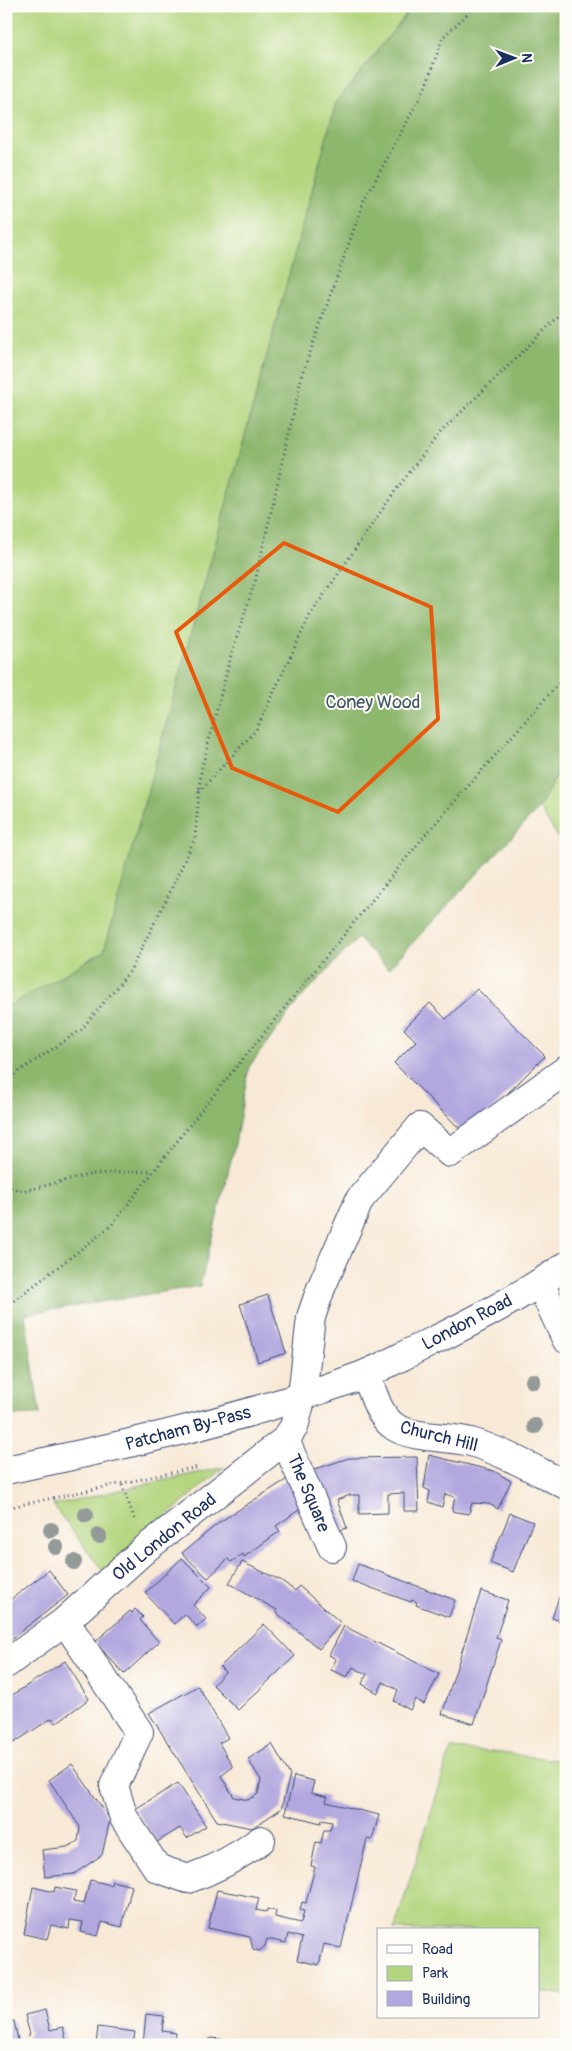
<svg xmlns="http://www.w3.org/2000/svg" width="572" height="2051" font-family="Pangolin,sans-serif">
<rect width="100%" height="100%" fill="#fdfcf7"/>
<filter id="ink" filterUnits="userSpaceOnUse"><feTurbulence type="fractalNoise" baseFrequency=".02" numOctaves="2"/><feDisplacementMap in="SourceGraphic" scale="10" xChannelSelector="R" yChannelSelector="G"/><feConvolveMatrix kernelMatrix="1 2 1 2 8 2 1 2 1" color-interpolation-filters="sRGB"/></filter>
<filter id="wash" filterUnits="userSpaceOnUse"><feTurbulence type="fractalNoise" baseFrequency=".0096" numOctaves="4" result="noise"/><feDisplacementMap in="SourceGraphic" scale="20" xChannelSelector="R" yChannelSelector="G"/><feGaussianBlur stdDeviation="1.12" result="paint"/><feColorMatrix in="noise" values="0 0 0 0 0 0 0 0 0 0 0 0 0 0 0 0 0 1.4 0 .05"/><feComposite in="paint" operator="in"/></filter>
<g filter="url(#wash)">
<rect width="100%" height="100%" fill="#f8e9d6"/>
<g fill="#b3d67f" stroke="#67826e">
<polygon points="6,6 413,6 336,103 104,951 6,1008"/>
<polygon points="566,757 566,849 539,808"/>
<polygon points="224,1467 103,1571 53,1505"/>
<polygon points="451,1749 494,1752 566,1761 566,1995 538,1991 538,1930 394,1930"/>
</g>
<polygon fill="#8eb76e" stroke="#547366" points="413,6 566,6 566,757 539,808 388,969 358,938 299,1000 249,1067 235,1144 200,1286 25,1314 40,1415 6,1416 6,1008 104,951 336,103"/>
<g id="blocks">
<g fill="#b2a7df">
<polygon points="477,989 545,1056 466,1135 394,1063 416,1041 404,1029 430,1003 446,1019"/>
<polygon points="268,1295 286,1353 258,1362 240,1304"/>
<polygon points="429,1455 494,1471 511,1481 498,1509 489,1504 472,1503 469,1514 452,1511 455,1497 445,1494 442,1507 428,1502 430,1491 424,1488"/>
<polygon points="417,1457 419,1511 404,1511 404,1493 388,1494 388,1513 359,1514 359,1495 350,1495 337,1500 347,1528 327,1534 306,1472 349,1458"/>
<polygon points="292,1476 306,1505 276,1526 280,1531 244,1557 243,1554 231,1562 228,1559 208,1578 182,1553 221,1521"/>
<polygon points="510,1513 533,1522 513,1572 490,1563"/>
<polygon points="182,1558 211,1587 193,1605 206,1619 197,1627 185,1614 174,1624 145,1593"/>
<polygon points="242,1562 282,1581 295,1591 299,1586 341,1623 319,1649 276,1612 277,1610 229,1583"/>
<polygon points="358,1564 455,1600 449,1617 416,1605 417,1602 412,1600 411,1602 352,1581"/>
<polygon points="49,1570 68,1595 6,1643 6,1603"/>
<polygon points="481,1591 508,1600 496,1638 501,1640 474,1724 442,1714"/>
<polygon points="559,1597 566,1600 566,1623 552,1618"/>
<polygon points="135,1609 143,1617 140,1620 159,1642 124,1674 95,1642 130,1611 132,1613"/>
<polygon points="264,1624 295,1656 238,1710 213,1685 225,1672 220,1667"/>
<polygon points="344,1626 439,1674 424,1704 415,1699 410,1710 394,1701 398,1690 383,1682 378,1693 362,1684 367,1674 358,1670 353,1667 347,1677 331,1670 336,1659 329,1655"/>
<polygon points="65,1661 89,1699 56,1723 52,1718 6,1748 6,1714 9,1713 6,1708 6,1699"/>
<polygon points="198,1686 228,1738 219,1743 233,1767 221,1776 234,1797 248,1800 258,1794 261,1780 248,1759 272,1744 290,1775 281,1809 252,1828 217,1821 149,1713"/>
<polygon points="72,1764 110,1819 102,1855 74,1874 45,1877 42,1850 67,1847 78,1841 80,1827 49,1780"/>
<polygon points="294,1776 314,1781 311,1793 328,1797 326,1802 379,1815 372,1840 367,1839 341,1948 324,1944 319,1965 297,1960 302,1938 288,1934 286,1943 267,1939 265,1946 259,1951 253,1949 250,1937 208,1928 217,1890 259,1898 256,1910 266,1912 267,1909 276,1911 275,1917 301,1923 304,1911 300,1910 302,1902 306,1903 315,1867 311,1866 316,1842 321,1843 324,1830 330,1830 332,1822 322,1820 321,1823 285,1814"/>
<polygon points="178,1783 206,1826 187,1838 180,1828 157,1842 135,1809"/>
<polygon points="90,1880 111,1885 112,1881 132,1886 122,1927 102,1922 98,1936 81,1932 83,1922 70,1920 69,1929 51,1925 47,1939 24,1934 33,1887 54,1892 55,1887 76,1891 73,1902 84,1904"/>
<polygon points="45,2010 50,2030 63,2027 67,2045 29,2045 27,2036 30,2035 25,2015"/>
<polygon points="146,2014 164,2016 162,2031 176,2033 175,2043 182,2045 143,2045"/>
<polygon points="14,2021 19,2045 6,2045 6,2022"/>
<polygon points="98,2027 135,2032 133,2045 96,2045"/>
<polygon points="210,2038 230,2040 230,2045 209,2045"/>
</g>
</g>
</g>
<g filter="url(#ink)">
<use href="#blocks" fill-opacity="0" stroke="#3c4b70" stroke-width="1"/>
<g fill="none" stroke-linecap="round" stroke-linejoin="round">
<defs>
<g id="minor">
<polyline points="540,1283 566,1339"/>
<path d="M366,1374C373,1392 378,1416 395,1427C415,1439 448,1436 471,1442C504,1452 535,1470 566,1485"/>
<polyline points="285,1440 332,1547"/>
<path d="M65,1621L139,1732L114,1786L124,1818L157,1868L188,1879C216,1869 237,1858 261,1840"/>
<polyline points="6,1664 65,1621 145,1549 285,1440 294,1427 302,1396 311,1317 321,1288 360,1199 420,1127 450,1153 566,1070"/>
</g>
<path id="highway" d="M6,1470C126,1445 248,1418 363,1375C383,1367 402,1356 421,1347C471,1323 520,1297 566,1266"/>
</defs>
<use href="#minor" stroke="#3c4b70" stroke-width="30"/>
<use href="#highway" stroke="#3c4b70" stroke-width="30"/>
<g stroke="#3c4b70" stroke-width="3" stroke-dasharray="1 4" stroke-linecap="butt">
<polyline points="199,792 256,730 310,615 395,491 439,434 566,309"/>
<polyline points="6,1080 81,1030 130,971 168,896 195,838 201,771 231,655 255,582 302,375 364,201 425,88 443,37 476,6"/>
<polyline points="6,1186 23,1191 93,1174 153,1171"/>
<polyline points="6,1307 111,1226 203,1108 426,834 566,675"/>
<polyline points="122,1485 135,1520"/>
<polyline points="10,1500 11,1507 198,1467"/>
</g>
<use href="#minor" stroke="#fff" stroke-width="28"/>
<use href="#highway" stroke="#fff" stroke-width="28"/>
</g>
<g fill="#939a98">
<circle cx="533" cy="1381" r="8"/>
<circle cx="535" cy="1426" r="8"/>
<circle cx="86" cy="1515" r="8"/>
<circle cx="51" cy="1530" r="8"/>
<circle cx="99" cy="1536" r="8"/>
<circle cx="56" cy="1547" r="8"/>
<circle cx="74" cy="1562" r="8"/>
</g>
</g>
<path fill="none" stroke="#e8590c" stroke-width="4" stroke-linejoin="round" d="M284,543L431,607L438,719L338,812L232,768L176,632Z"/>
<g text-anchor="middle" stroke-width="4" stroke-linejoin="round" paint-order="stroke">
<g font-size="18" fill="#415966" stroke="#fdfcf7">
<text x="373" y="708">Coney Wood</text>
</g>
<g font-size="18" fill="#1b2f5e" stroke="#fdfcf7">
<text transform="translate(467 1322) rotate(-28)" y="6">London Road</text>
<text transform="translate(188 1428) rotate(-15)" y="6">Patcham By-Pass</text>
<text transform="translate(439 1436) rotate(14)" y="6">Church Hill</text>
<text transform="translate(309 1493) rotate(67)" y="6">The Square</text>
<text transform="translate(164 1537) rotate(-39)" y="6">Old London Road</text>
</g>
</g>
<rect width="572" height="2051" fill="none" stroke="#fdfcf7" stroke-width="25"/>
<rect x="377" y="1928" width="162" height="90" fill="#fdfcf7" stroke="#a3aaba"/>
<rect x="387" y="1945" width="25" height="8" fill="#ffffff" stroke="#a3aaba"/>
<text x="422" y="1954" font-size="15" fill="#1b2f5e">Road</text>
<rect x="387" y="1966" width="25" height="15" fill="#b3d67f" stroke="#a3aaba"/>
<text x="422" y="1978" font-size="15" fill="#1b2f5e">Park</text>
<rect x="387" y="1991" width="25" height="15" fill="#b2a7df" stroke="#a3aaba"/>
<text x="422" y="2004" font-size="15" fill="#1b2f5e">Building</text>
<g transform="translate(514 58) rotate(89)" stroke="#fdfcf7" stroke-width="4" paint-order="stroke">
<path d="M0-4L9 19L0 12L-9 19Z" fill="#1b2f5e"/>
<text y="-8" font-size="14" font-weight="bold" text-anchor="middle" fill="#1b2f5e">N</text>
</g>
</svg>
